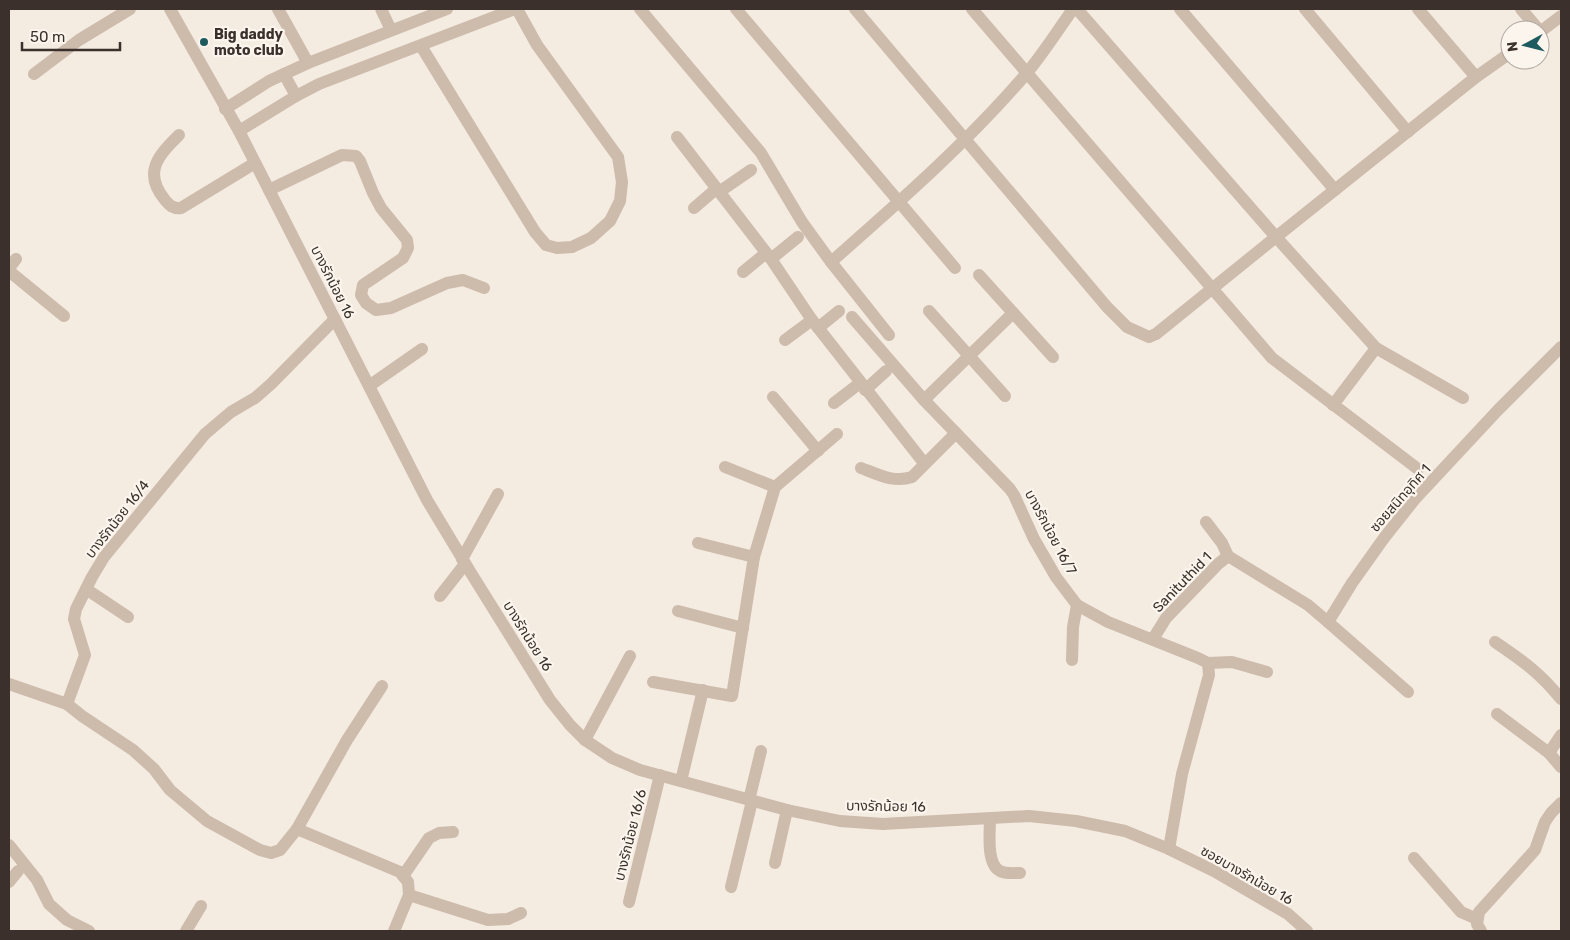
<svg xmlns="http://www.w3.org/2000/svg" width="1570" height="940" font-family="Rubik,'Noto Sans Thai',sans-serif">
<rect width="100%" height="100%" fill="#f4ebe1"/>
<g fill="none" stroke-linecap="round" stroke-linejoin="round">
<g stroke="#cdbbac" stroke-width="12">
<polyline points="170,9 239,131 427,500 471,573 550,700 570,725 585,740 612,758 640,770 787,810 840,821 883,824 1029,816 1076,821 1125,831 1169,849 1214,871 1288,914 1307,931"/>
<polyline points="278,9 308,63"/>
<polyline points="381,9 391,30"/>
<polyline points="640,9 761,153 802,222 831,262 889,335"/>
<polyline points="736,9 955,268"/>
<polyline points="855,9 1107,307 1127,327 1149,337 1156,334 1276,237 1476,77 1510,53"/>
<polyline points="972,9 1272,358 1418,469"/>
<polyline points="1077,9 1276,237 1376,348 1463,398"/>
<polyline points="1180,9 1335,190"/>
<polyline points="1305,9 1408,132"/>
<polyline points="1418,9 1476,77"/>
<polyline points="1521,9 1539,30"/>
<polyline points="1540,32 1561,16"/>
<polyline points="421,46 535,232 546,245 557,248 572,247 591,238 610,221 620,201 622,182 618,157 537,45 517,9"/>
<polyline points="34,74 79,40 130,9"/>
<polyline points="284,74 296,96"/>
<polyline points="225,109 269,81 308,63 447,9"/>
<polyline points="239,131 296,96 319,84 515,9"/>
<path d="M179,135C159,155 142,172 165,200C169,205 173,209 181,208L255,163"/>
<polyline points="677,137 771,259 812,320 924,463"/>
<polyline points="269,190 342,155 356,156 360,161 373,193 381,208 407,240 408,248 403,258 363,285 361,295 366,303 376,310 391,308 447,283 463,280 484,288"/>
<polyline points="719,192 751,170"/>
<polyline points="694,208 716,189"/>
<polyline points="771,259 798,237"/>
<path d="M831,262C898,203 967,143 1026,74C1043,54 1058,30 1073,9"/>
<polyline points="9,268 16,259"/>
<polyline points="9,271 64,316"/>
<polyline points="743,272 766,253"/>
<polyline points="979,275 1053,357"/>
<polyline points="929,311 1005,396"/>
<polyline points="852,317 924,400 1010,489 1014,495 1034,539 1056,577 1077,605 1108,622 1198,658 1208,663 1209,675 1182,774 1169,849"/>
<polyline points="335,319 271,384 255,398 231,412 205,434 104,557 92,577 76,609 74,619 85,655 67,704 82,716 133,750 154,769 170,790 207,821 260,850 271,853 280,850 297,829 347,740 382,686"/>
<polyline points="818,328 839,311"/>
<polyline points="785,340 812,320"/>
<polyline points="369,386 422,349"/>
<polyline points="865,390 886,371"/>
<polyline points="773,397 818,451"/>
<polyline points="924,400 1013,313"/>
<polyline points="834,403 860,383"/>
<polyline points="1333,405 1376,348"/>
<polyline points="725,467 775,487"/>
<path d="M861,468C879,475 894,483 912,477L956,433"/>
<polyline points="1206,522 1222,543 1228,556"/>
<polyline points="698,543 754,557"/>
<polyline points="462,559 498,494"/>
<polyline points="86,589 128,617"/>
<polyline points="440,596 465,564"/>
<polyline points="678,611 743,628"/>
<polyline points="1328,622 1408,692"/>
<polyline points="1153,639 1166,618 1218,564 1228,556 1308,605 1328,622 1352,583 1384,538 1415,499 1498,410 1561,347"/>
<path d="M1495,642C1523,661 1540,673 1561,699"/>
<polyline points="1072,660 1073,627 1077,605"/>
<polyline points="1208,663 1232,662 1267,672"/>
<polyline points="653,682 732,696 754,557 775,487 837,434"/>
<polyline points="9,684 67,704"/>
<polyline points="1497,714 1549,753 1561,767"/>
<polyline points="585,740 630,656"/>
<polyline points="1549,753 1561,735"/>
<polyline points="681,781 703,690"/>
<polyline points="749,800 761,751"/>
<path d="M990,819C990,832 986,864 1000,871C1005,874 1014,873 1020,873"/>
<polyline points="297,829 400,872 408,882 409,895 394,931"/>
<polyline points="9,845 37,880 49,904 67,920 89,931"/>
<polyline points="1414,858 1461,912 1477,919"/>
<polyline points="775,863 787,810"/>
<polyline points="403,876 429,838 439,833 453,832"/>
<polyline points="9,882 18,871"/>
<polyline points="731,887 752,801"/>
<polyline points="409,895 488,920 508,919 521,913"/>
<polyline points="629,902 660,775"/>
<polyline points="186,931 201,906"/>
<polyline points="1481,931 1477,924 1479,912 1535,850 1545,822 1551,813 1561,803"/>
</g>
</g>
<circle fill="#1f5a5e" stroke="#fbf5ee" stroke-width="2" cx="204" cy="42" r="5"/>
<g text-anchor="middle" stroke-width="4.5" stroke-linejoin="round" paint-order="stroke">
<g font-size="14" font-weight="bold" fill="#3b302b" stroke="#fbf5ee" text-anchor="start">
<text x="214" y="39">Big daddy<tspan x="214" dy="16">moto club</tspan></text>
</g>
<g font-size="14" fill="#3b302b" stroke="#fbf5ee">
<text transform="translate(333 282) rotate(63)" y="5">บางรักน้อย 16</text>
<text transform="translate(1400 498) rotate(-49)" y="5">ซอยสนิทอุทิศ 1</text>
<text transform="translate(117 519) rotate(-52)" y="5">บางรักน้อย 16/4</text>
<text transform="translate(1051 532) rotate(62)" y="5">บางรักน้อย 16/7</text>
<text transform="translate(1182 582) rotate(-46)" y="5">Sanituthid 1</text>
<text transform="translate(528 636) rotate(58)" y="5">บางรักน้อย 16</text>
<text transform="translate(886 806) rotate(1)" y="5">บางรักน้อย 16</text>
<text transform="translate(630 835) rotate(-76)" y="5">บางรักน้อย 16/6</text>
<text transform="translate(1247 875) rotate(30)" y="5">ซอยบางรักน้อย 16</text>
</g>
</g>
<rect width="1570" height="940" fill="none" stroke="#3b302b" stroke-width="20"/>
<g transform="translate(1525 45) rotate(263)"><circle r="24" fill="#fbf5ee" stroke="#aea6a0"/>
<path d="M0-4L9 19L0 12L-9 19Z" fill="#1f5a5e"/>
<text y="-8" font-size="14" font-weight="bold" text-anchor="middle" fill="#3b302b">N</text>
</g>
<path d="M22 42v8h98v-8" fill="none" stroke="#3b302b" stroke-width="2.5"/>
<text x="30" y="42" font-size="15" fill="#3b302b" stroke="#fbf5ee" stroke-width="4" paint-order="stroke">50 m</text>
</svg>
